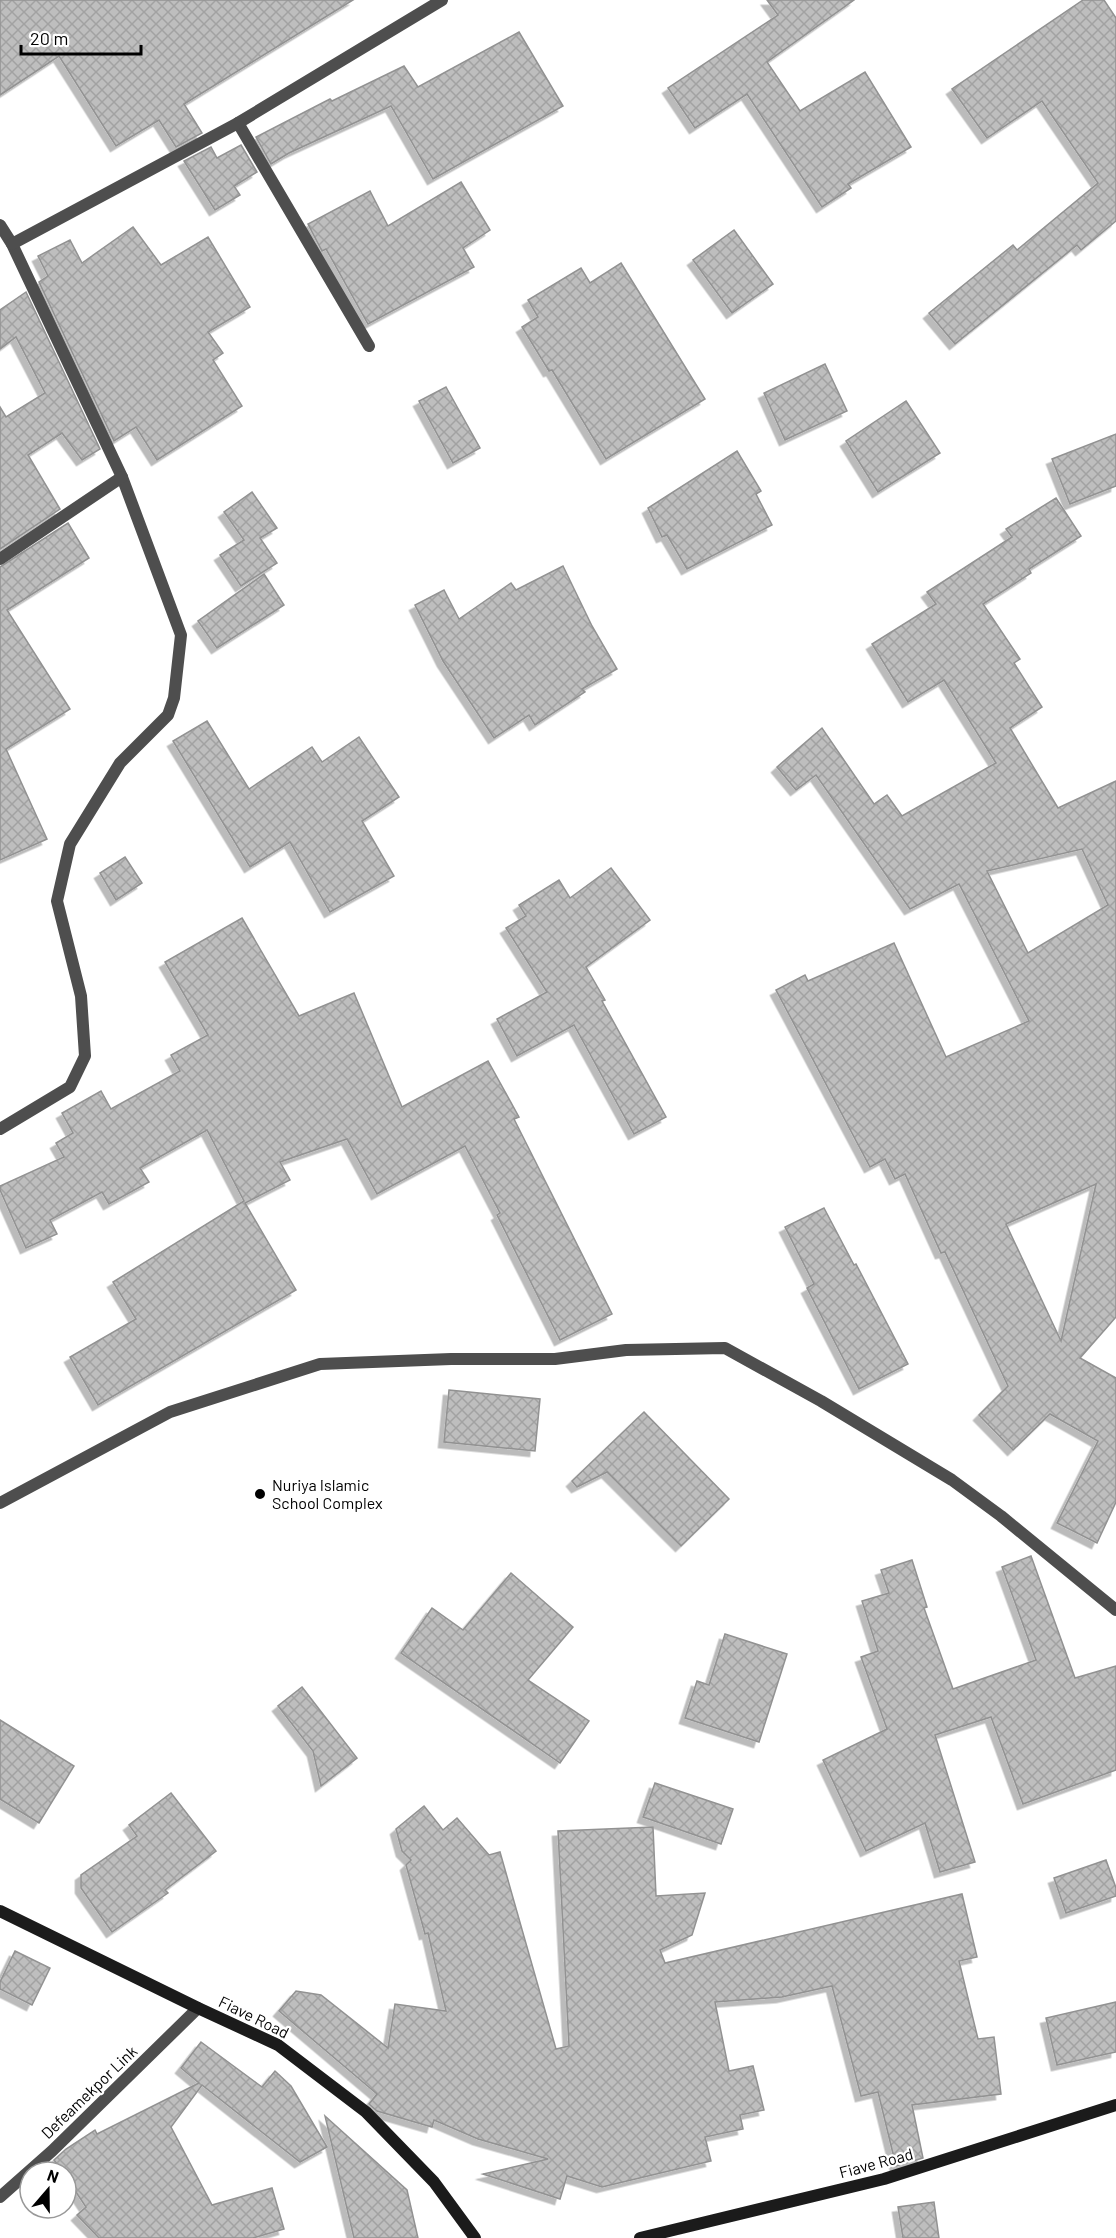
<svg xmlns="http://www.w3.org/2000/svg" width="1116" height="2238" font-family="Barlow,sans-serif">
<defs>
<pattern id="building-cross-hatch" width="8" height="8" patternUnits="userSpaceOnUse" patternTransform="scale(1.5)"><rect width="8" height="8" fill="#bebebe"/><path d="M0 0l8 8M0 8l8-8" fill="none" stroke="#a2a2a2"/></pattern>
<filter id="shadow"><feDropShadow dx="-5.5" dy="5.5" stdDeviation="0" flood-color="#0004"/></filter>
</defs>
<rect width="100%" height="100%" fill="#fff"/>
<g fill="url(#building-cross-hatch)" stroke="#929292" stroke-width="1.5" fill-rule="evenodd" filter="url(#shadow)">
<polygon points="0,0 353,0 184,104 202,133 176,147 159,120 116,146 59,56 0,95"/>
<polygon points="767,0 854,0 767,62 800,111 865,72 911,147 848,184 851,188 822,207 747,94 695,128 668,88 778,15"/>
<polygon points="1083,0 1104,0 1116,18 1116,221 1081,250 1077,245 955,344 929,313 1013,245 1017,250 1098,183 1042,101 987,138 952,89"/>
<polygon points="519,32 563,106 433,179 391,106 289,153 271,164 256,137 330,99 332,101 404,66 418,87"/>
<polygon points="241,145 257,172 234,186 240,195 215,210 184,161 211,147 217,158"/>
<polygon points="461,182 490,230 463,248 474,267 368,324 326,249 322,251 308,224 370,191 388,226"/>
<polygon points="133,227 161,265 208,237 250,307 208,332 223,353 213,360 242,406 157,460 136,427 114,441 39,282 48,276 38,256 70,240 82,263"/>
<polygon points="734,230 773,284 732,313 693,260"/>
<polygon points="621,263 705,399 606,459 552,370 549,371 522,327 538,317 528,300 581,268 590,283"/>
<polygon points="26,292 100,449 82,460 62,433 28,455 60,509 0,549 0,407 6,417 45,393 16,337 0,349 0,310"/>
<polygon points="825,364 847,411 785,440 764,393"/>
<polygon points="446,387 480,448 453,463 419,401"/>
<polygon points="906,401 940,453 878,492 846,441"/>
<polygon points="1116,434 1116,486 1070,504 1052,459"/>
<polygon points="737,451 761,491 756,494 772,525 687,569 667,535 662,537 648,508"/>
<polygon points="252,492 277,528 260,538 277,563 241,586 220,555 244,540 224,512"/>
<path d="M1056,498L1081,536L1029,569L1031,573L983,604L1020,659L1014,663L1042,707L1010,728L1058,808L1116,781V1317L1080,1358L1116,1378V1502L1097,1543L1057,1523L1098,1441L1050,1414L1013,1450L979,1415L1008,1386L945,1252L941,1253L905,1174L895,1179L885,1159L870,1167L776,990L805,975L808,981L894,943L946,1057L1029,1021L959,884L910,909L816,775L796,790L777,767L822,728L874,804L887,795L902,816L996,763L944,680L908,702L872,644L936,604L927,592L1012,537L1006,529ZM1082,849L1108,905L1028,953L987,871ZM1096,1184L1061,1341L1006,1224Z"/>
<polygon points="68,523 89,558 7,610 70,709 6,749 47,839 0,860 0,567"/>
<polygon points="563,566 592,626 617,669 582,689 585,692 535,725 529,715 494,738 443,661 415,605 444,590 459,619 511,583 516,590"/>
<polygon points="264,574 284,605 217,648 198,621"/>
<polygon points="207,721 249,789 312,747 322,762 359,737 399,797 362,821 394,876 330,912 290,842 250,867 173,741"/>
<polygon points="125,857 142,883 116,900 100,873"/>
<polygon points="611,868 650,920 586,967 605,1000 602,1001 666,1117 634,1134 574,1025 517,1056 497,1019 547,992 506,928 526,916 519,905 559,880 570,898"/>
<polygon points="242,918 299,1016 354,993 402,1107 488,1061 519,1117 514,1119 612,1314 560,1340 497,1215 500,1213 465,1146 377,1194 347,1139 280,1162 290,1180 245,1203 296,1290 98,1405 70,1357 136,1319 113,1282 244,1201 207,1130 140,1168 149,1182 109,1204 102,1192 50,1220 57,1234 26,1248 0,1190 0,1186 64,1157 56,1143 73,1133 62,1113 101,1091 111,1109 180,1071 171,1055 208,1035 165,962"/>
<polygon points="824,1208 854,1265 856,1264 908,1364 859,1389 807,1288 814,1284 785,1227"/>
<polygon points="449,1390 540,1399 535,1451 444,1442"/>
<polygon points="644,1412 729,1499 681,1546 607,1472 577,1487 572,1481"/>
<polygon points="1031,1556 1075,1678 1116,1666 1116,1770 1023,1804 991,1717 935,1735 975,1862 940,1872 925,1823 866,1851 823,1760 887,1729 861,1657 878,1651 862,1601 889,1593 881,1570 912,1560 927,1607 924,1608 953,1689 1036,1660 1002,1567"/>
<polygon points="511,1573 573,1627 528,1680 589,1721 560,1763 401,1653 432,1608 463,1630"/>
<polygon points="725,1634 787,1654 759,1742 685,1718 697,1681 709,1685"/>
<polygon points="302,1687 357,1758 321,1786 313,1751 278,1706"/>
<polygon points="0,1720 74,1766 39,1823 0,1799"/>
<polygon points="655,1783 733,1809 721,1844 643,1817"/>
<polygon points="171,1793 216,1851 165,1890 168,1893 112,1932 81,1888 81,1875 137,1836 129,1825"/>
<polygon points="424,1806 443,1830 457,1818 489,1855 500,1852 556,2049 569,2046 558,1831 653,1827 656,1896 705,1893 692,1935 660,1950 665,1963 962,1894 977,1957 959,1961 978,2039 994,2037 1001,2094 912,2105 923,2158 896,2166 878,2092 861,2096 832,1986 782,1997 715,2002 729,2071 753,2066 764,2110 740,2115 743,2129 705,2137 711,2161 602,2187 567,2176 560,2199 483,2174 548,2159 478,2139 434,2120 432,2127 377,2111 369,2104 377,2094 279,2011 296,1991 321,1995 388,2048 395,2004 446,2011 428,1933 425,1934 406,1865 411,1860 402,1851 396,1829"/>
<polygon points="1106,1860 1116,1888 1116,1896 1066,1913 1054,1878"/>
<polygon points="15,1951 50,1968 32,2005 0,1989 0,1982"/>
<polygon points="1116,2002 1116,2052 1057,2065 1046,2018"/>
<polygon points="201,2042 262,2087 275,2071 291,2086 327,2147 300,2162 202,2085 171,2127 212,2205 272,2188 284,2229 253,2238 99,2238 77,2215 86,2207 66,2177 66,2172 63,2172 54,2160 66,2149 95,2130 97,2134 199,2083 181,2068"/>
<polygon points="325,2116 407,2190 418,2238 354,2238"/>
<polygon points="934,2202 939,2238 903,2238 898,2207"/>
</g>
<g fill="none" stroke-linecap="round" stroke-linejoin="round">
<g stroke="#4e4e4e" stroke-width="12">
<polyline points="238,123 369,346"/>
<polyline points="0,225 12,244 122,477 181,635 174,698 168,715 120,763 70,844 57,901 81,996 85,1056 70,1087 0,1129"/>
<polyline points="12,244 238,123 442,0"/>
<polyline points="0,559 122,477"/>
<polyline points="0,1503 170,1412 320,1364 451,1359 555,1359 626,1350 725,1348 821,1401 952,1480 1001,1516 1116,1610"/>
<polyline points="0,2197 52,2151 198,2008"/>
</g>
<g stroke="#1b1b1b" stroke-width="12">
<polyline points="0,1911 198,2008 278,2045 366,2112 434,2182 475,2238"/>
<polyline points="640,2238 884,2179 1116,2105"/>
</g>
</g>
<circle fill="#000" stroke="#fff" stroke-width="2" cx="260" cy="1494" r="6"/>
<g text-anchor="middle" stroke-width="4.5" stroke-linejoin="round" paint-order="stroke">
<g font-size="16" fill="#000" stroke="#fff" text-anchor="start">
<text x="272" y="1491">Nuriya Islamic<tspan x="272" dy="18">School Complex</tspan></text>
</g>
<g font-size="16" fill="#000" stroke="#fff">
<text transform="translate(254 2017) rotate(26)" y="6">Fiave Road</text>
<text transform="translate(89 2092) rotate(-44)" y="6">Defeamekpor Link</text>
<text transform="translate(876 2163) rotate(-15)" y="6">Fiave Road</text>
</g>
</g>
<g transform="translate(48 2190) rotate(20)"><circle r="28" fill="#ffffff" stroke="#999999" stroke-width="1.5"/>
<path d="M0-4.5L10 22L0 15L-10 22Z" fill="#000000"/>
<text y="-9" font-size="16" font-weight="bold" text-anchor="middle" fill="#000000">N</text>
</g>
<path d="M21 45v9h120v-9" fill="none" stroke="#000000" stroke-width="3"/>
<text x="30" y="45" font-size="18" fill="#000000" stroke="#ffffff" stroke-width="4.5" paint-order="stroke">20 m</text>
</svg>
